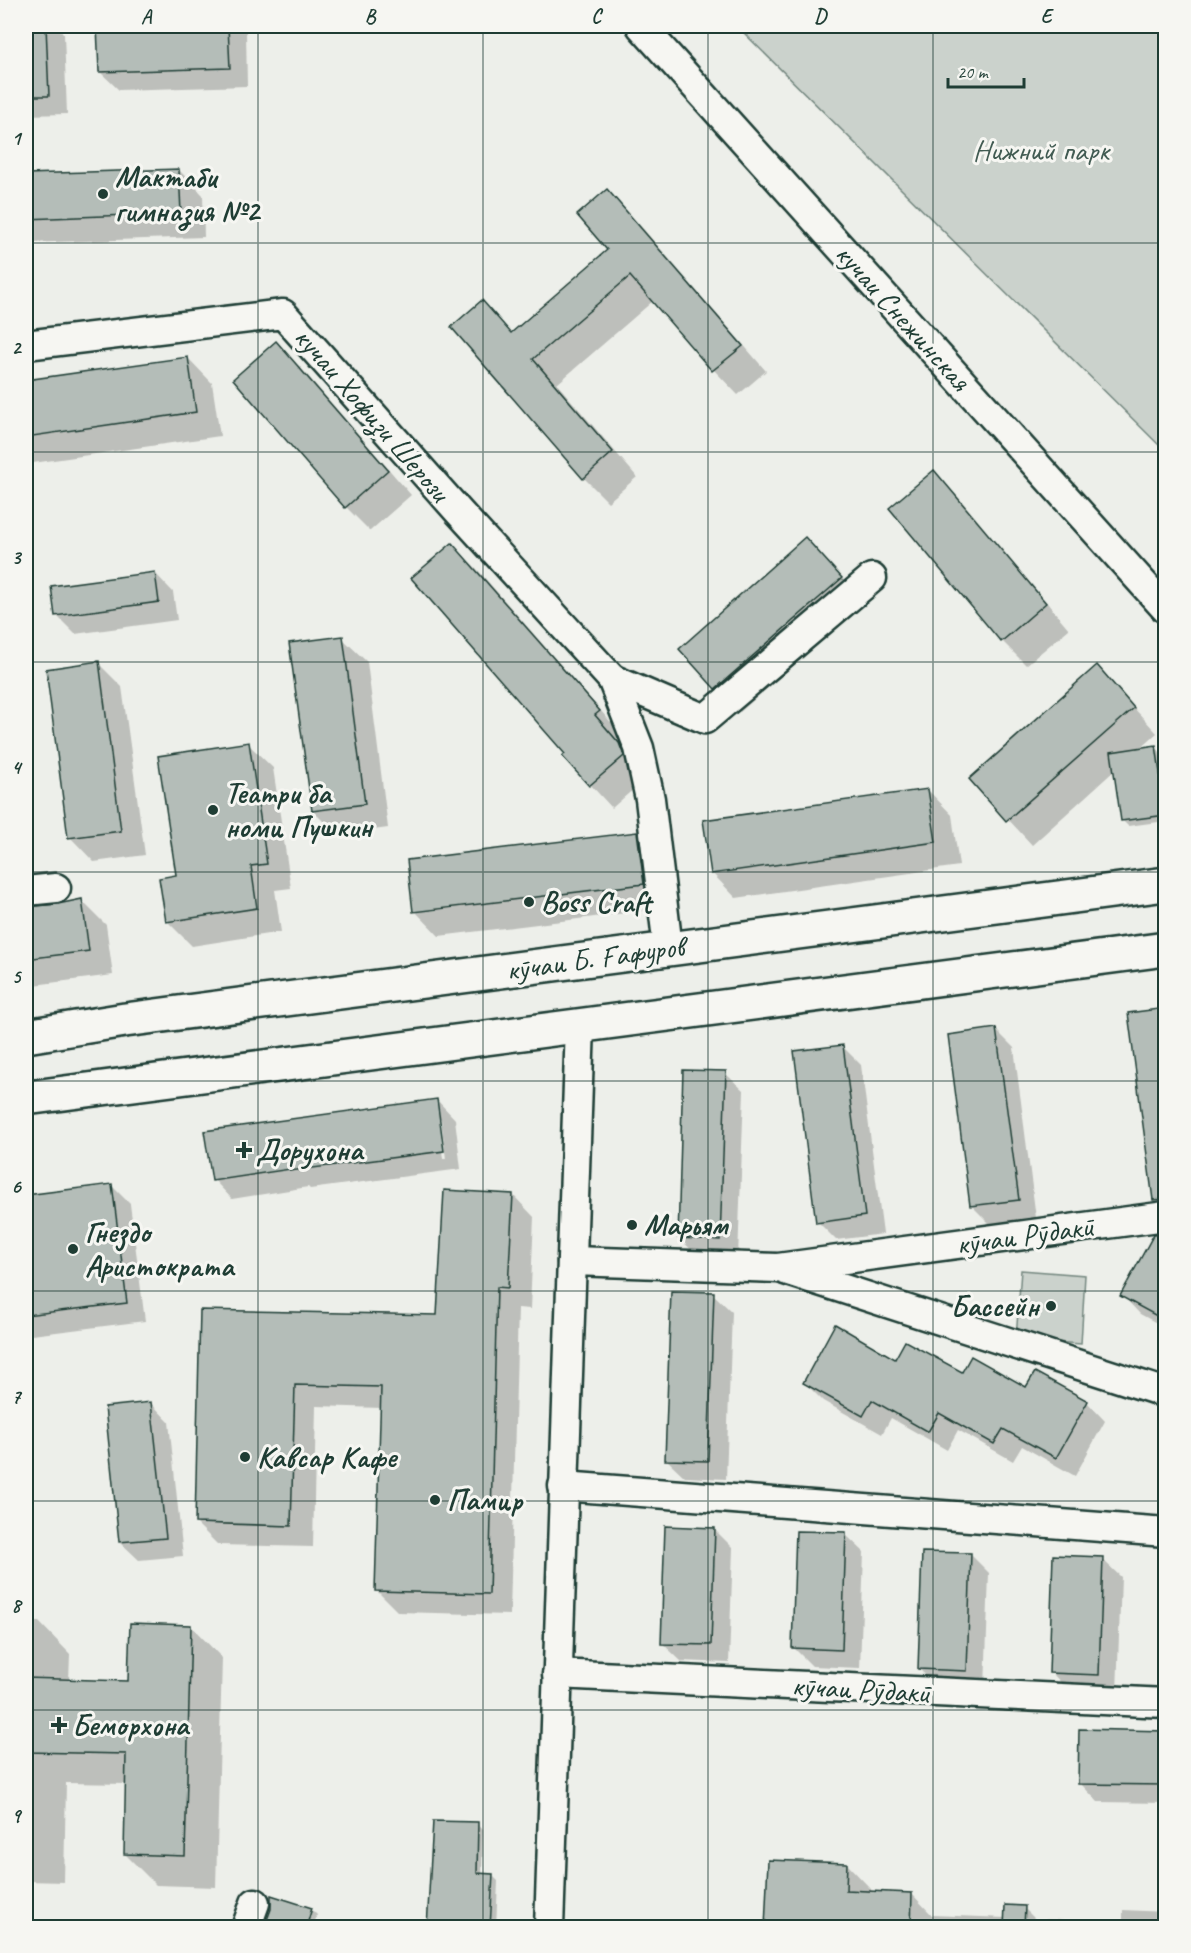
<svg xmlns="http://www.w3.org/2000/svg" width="1191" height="1953" font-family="Caveat,sans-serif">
<rect width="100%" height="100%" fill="#edefea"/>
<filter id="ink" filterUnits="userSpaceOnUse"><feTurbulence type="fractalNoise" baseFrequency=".0167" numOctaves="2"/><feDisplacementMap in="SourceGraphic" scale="12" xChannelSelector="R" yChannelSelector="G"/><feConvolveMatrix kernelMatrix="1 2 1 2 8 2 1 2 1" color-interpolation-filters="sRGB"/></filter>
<g filter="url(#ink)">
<g fill="#cbd2cc" stroke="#758880" stroke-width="1.5">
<polygon points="737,26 1165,26 1165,451"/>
<polygon points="1021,1270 1085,1275 1081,1344 1016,1339"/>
</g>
<g fill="#0003" fill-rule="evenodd">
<polygon points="26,26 56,26 64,34 67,114 26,115"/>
<polygon points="99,26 240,26 246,31 247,86 119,90 100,72"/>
<polygon points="179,170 203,195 204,237 26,243 26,175"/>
<polygon points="607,191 631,215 766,371 738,395 714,370 653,301 557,384 637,477 608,502 584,478 482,302 513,334 609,250"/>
<polygon points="276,343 300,367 411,495 370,531 346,507 235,379"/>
<polygon points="188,358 212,383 220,436 26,464 26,382"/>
<polygon points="934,472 958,497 1069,629 1026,665 1002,641"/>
<polygon points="805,539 865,603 740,712 716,688"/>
<polygon points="452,545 475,567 622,735 617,739 641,767 645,779 612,808 564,756 567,754"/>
<polygon points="155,573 173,592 177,620 75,634 57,616 53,587"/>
<polygon points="342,638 367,662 388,828 337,835 313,811"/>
<polygon points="98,663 122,687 145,855 94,862 70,837"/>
<polygon points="1096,667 1157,733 1138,750 1156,747 1161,753 1166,781 1166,821 1128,826 1122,820 1115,770 1032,845 971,779"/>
<polygon points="248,744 273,768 291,888 275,890 281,932 192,946 167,921 178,877"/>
<polygon points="928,790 952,815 959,866 736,898 712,873"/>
<polygon points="637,833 661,857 667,908 439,936 415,911"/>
<polygon points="82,901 106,925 113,975 26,986 26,908 58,906"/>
<polygon points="996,1030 1014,1048 1036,1218 990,1224 971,1205"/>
<polygon points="842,1046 861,1065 883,1234 836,1240 818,1222"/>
<polygon points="725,1073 744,1091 738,1258 698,1256 679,1238"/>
<path d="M437,1100L455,1119L461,1169L310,1189L308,1187L232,1199L214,1180ZM438,1119H441L446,1159H443Z"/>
<polygon points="112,1186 130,1204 145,1321 32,1335 26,1329 26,1196"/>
<polygon points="513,1195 534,1217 530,1309 518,1308 510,1615 398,1612 376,1590 382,1408 316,1406 313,1547 218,1545 196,1523 202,1311 438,1317"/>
<polygon points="1166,1247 1166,1328 1140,1314 1122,1295"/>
<polygon points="713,1294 732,1312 726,1479 685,1477 666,1459"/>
<polygon points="963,1374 1087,1402 1105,1421 1075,1476 1022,1446 1013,1461 958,1430 947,1450 891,1418 882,1434 823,1401 804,1382"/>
<polygon points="151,1403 169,1422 183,1556 139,1560 120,1542"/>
<polygon points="714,1529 733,1548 729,1663 681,1661 662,1643"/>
<polygon points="845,1534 864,1552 860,1668 812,1666 794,1648"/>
<polygon points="971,1555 989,1573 985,1689 938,1687 919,1669"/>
<polygon points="1102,1559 1121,1577 1117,1693 1069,1691 1051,1672"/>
<polygon points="26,1622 39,1622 70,1654 69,1681 130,1683 191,1626 222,1658 216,1887 156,1885 125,1854 127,1784 66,1783 64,1882 26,1881"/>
<polygon points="1166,1733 1166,1803 1098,1802 1080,1783"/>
<polygon points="478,1824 483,1830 482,1875 493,1876 498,1881 496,1928 429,1928"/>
<polygon points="847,1864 871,1889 871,1893 912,1894 932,1915 1006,1918 1024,1908 1035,1919 1123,1922 1123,1910 1166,1912 1166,1928 767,1928"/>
<polygon points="311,1909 317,1915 313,1928 265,1928"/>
<polygon points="146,1922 162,1928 143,1928"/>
</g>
<g fill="#b4bdb8" stroke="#1f3d34" stroke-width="1.5">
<polygon points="26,26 46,26 49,96 26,96"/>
<polygon points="97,26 228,26 230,68 99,72"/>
<polygon points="179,169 181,213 26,219 26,174"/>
<polygon points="607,189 743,346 712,371 630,276 533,359 613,452 583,479 451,327 482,300 511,333 607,250 577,215"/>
<polygon points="276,341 388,470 345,508 233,379"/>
<polygon points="188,357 196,412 26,437 26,380"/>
<polygon points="934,470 1046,603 1001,642 889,508"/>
<polygon points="805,537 842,578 715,689 679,649"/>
<polygon points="452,543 600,711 595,715 619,743 624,756 589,786 562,756 565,754 411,578"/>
<polygon points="155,572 159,602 55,616 51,586"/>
<polygon points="343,636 365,804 312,811 289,643"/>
<polygon points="99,661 121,831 68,838 46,669"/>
<polygon points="1097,665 1134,708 1006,821 969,779"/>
<polygon points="249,742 267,864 251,866 257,908 166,922 159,878 176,875 158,756"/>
<polygon points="1156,745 1166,815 1121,821 1111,752"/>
<polygon points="928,789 936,842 711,874 703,820"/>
<polygon points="637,832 644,884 413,912 407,860"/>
<polygon points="82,899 89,951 26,959 26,907 58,904"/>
<polygon points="1166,1008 1166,1199 1153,1200 1128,1013"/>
<polygon points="996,1028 1019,1200 970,1206 948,1035"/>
<polygon points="843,1045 865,1216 816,1223 794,1051"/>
<polygon points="683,1070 726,1071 720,1240 678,1238"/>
<polygon points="437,1099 444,1151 290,1171 290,1169 212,1181 204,1131"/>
<polygon points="112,1184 127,1303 26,1315 26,1195"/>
<polygon points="444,1190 513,1194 508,1288 497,1287 489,1594 375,1591 381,1387 295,1385 291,1526 195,1523 200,1310 437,1315"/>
<polygon points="1166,1233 1166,1321 1120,1296 1154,1234"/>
<polygon points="671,1291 714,1292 708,1461 665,1460"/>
<polygon points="835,1324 895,1359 905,1341 962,1372 971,1356 1026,1387 1035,1372 1088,1401 1056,1458 1003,1429 994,1444 939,1413 928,1432 872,1400 863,1416 803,1383"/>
<polygon points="151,1402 166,1538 119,1542 105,1407"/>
<polygon points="665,1526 715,1528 711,1645 661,1644"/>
<polygon points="796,1531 846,1532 842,1650 792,1648"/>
<polygon points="922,1552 971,1553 967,1671 918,1669"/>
<polygon points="1053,1555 1103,1557 1099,1675 1049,1673"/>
<polygon points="130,1623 191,1625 185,1856 124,1854 126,1754 26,1752 26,1678 128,1681"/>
<polygon points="1079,1729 1166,1731 1166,1785 1078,1784"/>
<polygon points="433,1821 478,1822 477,1873 493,1874 490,1928 427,1928"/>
<polygon points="768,1860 847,1863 846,1890 912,1893 911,1928 765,1928"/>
<polygon points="271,1895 312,1908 306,1928 264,1928 271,1909"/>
<polygon points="1005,1905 1025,1906 1024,1928 1004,1928"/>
</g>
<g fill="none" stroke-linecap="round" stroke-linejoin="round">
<defs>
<g id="minor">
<polyline points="641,26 1166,609"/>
<polyline points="26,345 283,314 459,512 612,679"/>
<polyline points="26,891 56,888"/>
<polyline points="668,948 650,799 639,748 612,679 705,719 872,578"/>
<polyline points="572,1261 778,1268 1166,1216"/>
<polyline points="785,1270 1166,1393"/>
<polyline points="563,1486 1166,1532"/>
<polyline points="557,1674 1166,1703"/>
<polyline points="246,1928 255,1903"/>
<polyline points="549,1928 580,1025"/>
</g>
<g id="secondary">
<polyline points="26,1036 125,1020 1166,884"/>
<polyline points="26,1098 1166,949"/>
</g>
</defs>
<use href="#minor" stroke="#1f3d34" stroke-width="33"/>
<use href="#secondary" stroke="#1f3d34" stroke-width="38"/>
<use href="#minor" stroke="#f6f6f2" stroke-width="28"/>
<use href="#secondary" stroke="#f6f6f2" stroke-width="33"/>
</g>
</g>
<path fill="none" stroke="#1f3d34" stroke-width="1.5" stroke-opacity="0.55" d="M258,26V1928M483,26V1928M708,26V1928M933,26V1928M26,243H1166M26,452H1166M26,662H1166M26,872H1166M26,1081H1166M26,1291H1166M26,1501H1166M26,1710H1166"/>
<g fill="#1f3d34" stroke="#f6f6f2" stroke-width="2">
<circle cx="103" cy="194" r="6"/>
<circle cx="213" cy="810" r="6"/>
<circle cx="529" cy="902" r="6"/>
<path d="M241 1141h6v6h6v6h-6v6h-6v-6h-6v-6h6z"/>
<circle cx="632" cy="1225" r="6"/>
<circle cx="73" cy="1249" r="6"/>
<circle cx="1051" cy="1306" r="6"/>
<circle cx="245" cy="1457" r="6"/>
<circle cx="435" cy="1500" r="6"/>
<path d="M56 1716h6v6h6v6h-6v6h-6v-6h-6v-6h6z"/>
</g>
<g text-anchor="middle" stroke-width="6" stroke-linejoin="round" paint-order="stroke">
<g font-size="30" fill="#415b52" stroke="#f6f6f2">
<text x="1041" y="160">Нижний парк</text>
</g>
<g font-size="30" font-weight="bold" fill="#1f3d34" stroke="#f6f6f2" text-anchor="start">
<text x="115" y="187">Мактаби<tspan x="115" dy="34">гимназия №2</tspan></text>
<text x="225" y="803">Театри ба<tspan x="225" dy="34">номи Пушкин</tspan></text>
<text x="541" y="912">Boss Craft</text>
<text x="256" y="1160">Дорухона</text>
<text x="644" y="1235">Марьям</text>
<text x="85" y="1242">Гнездо<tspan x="85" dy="34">Аристократа</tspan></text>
<text x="1039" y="1316" text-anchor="end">Бассейн</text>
<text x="257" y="1467">Кавсар Кафе</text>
<text x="447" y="1510">Памир</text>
<text x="72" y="1735">Беморхона</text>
</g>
<g font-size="30" fill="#1f3d34" stroke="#f6f6f2">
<text transform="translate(903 317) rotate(48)" y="10">кучаи Снежинская</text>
<text transform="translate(372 414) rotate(49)" y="10">кучаи Хофизи Шерози</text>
<text transform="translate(595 958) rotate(-8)" y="10">кӯчаи Б. Ғафуров</text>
<text transform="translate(1025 1235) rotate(-8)" y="10">кӯчаи Рӯдакӣ</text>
<text transform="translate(861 1689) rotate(3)" y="10">кӯчаи Рӯдакӣ</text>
</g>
</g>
<rect width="1191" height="1953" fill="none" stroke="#f6f6f2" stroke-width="66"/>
<path d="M948 78v9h76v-9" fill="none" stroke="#1f3d34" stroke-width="3"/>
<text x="957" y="78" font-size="18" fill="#1f3d34" stroke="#f6f6f2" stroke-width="4.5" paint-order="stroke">20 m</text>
<rect x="33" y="33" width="1125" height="1887" fill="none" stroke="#1f3d34" stroke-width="2"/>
<g font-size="20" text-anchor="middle" font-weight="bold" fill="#1f3d34">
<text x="146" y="23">A</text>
<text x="370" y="23">B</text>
<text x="596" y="23">C</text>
<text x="820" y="23">D</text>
<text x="1046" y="23">E</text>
<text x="16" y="145">1</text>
<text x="16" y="354">2</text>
<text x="16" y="564">3</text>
<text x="16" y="774">4</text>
<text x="16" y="983">5</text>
<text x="16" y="1193">6</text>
<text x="16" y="1403">7</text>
<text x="16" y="1612">8</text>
<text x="16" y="1822">9</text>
</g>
</svg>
